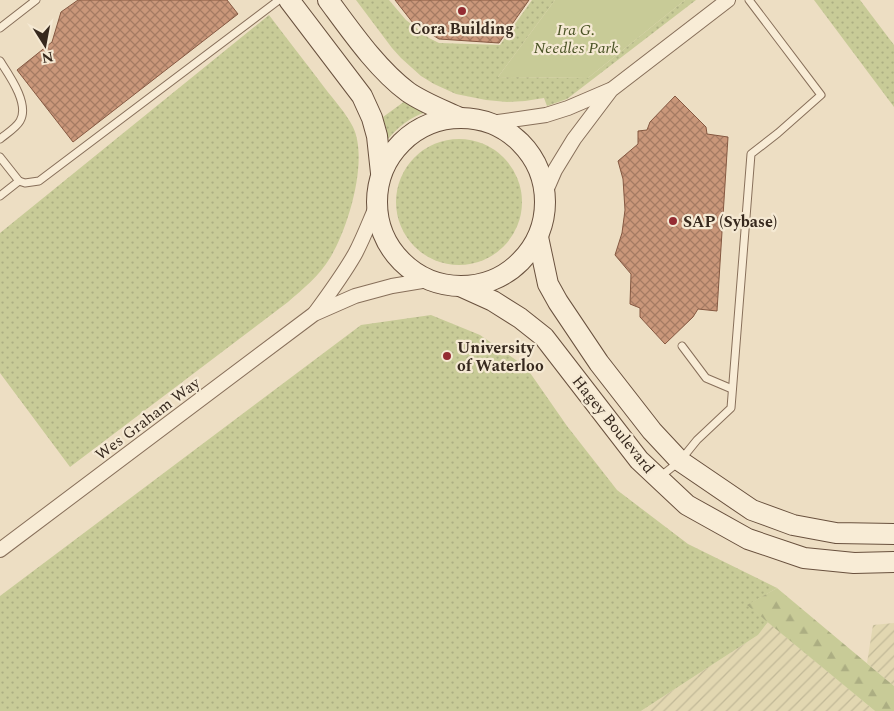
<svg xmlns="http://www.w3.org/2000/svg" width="894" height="711" font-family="Spectral,serif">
<defs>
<pattern id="farmland-furrows" width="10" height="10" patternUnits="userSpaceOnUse" patternTransform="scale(1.25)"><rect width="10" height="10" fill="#e2d7b1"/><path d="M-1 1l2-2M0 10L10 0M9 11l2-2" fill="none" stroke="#c2b998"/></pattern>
<pattern id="grass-dots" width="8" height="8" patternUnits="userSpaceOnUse" patternTransform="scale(1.25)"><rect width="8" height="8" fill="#c8cb97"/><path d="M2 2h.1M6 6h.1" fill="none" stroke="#acae82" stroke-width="1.8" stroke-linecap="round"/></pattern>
<pattern id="forest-firs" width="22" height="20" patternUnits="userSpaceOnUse" patternTransform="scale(1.25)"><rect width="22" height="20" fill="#c8cb97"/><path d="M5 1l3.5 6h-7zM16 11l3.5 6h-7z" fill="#acae82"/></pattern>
<pattern id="building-cross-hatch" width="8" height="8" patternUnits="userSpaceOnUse" patternTransform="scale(1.25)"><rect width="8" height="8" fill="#ca977a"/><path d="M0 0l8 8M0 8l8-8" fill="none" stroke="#a57b63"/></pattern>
</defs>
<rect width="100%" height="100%" fill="#eddec3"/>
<g fill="url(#farmland-furrows)">
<polygon points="768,622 875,711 641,711 758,635"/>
<polygon points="894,623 894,686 867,663 873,625"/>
</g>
<g fill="url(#grass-dots)">
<polygon points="356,0 389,0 406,20 429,38 439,43 500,45 532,0 555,0 498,77 588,78 685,0 696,0 567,99 547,106 544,98 525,101 507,102 486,100 456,94 434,84 421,76 401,58 392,48"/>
<polygon points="814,0 860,0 894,45 894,107"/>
<path d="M269,15C287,39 306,63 324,87C334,100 346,113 353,127C369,160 348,229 330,258C319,276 303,289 288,302L70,467L0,373V233Z"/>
<path d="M405,101L426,112C411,117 399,126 388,139L383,117Z"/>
<circle cx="459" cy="202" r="63"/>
<polygon points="431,315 480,335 526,367 567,426 617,490 688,544 777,588 748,605 768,622 758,635 641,711 0,711 0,596 361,325"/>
</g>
<polygon fill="url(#forest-firs)" points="777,588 894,686 894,711 875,711 747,605"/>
<polygon fill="#c8cb97" points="555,0 685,0 588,78 498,77"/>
<g fill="url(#building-cross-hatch)" stroke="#855841">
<polygon points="78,0 227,0 238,14 73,142 17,70 52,42 61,12"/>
<polygon points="395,0 529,0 499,43 439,39 413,23"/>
<polygon points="675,96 706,127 707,134 728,137 717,311 698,309 693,317 665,344 640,317 640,308 630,304 631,274 615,255 622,233 625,210 623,179 618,161 638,144 638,131 647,130 650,122"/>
</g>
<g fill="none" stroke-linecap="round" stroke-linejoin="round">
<defs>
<g id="lane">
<polyline points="0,28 36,0"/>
<path d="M0,61C9,75 30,104 20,121C16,128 6,134 0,139"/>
<polyline points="0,157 19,181"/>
<polyline points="0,196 19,181 25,183 39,181 279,0"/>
<polyline points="682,346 706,378 732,389"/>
<polyline points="661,476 680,461 697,440 731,408 751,154 778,133 821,95 749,0"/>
</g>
<g id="street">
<polyline points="491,123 546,115 568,108 610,90"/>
<polyline points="545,193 555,170 574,139 611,90 728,0"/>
<path d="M315,313C329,294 343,275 355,254C363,239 369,223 376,207"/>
<polyline points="0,550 314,314 355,296 392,286 428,280"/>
</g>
<g id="secondary">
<polyline points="289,0 362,96 372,118 377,136 381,173"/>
<path d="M328,0C351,31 377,69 408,92C424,103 443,110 460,118"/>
<circle cx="461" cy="202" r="84"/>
<polyline points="538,237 548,284 558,302 599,363 652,431 680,461 752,510 793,525 836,533 894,534"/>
<polyline points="462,287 493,301 520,318 544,337 639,460 687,505 748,539 804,558 854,563 894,562"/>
</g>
</defs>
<use href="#lane" stroke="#876f5a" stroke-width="9"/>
<use href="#street" stroke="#876f5a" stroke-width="16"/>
<use href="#secondary" stroke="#69513e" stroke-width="22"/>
<use href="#lane" stroke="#f8ecd6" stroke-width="7"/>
<use href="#street" stroke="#f8ecd6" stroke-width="14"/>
<use href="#secondary" stroke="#f8ecd6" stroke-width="20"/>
</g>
<g fill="#942c33" stroke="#f5e9d3" stroke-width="2">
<circle cx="462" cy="11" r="5"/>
<circle cx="673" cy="221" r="5"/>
<circle cx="447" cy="356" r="5"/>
</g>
<g text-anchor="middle" stroke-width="4.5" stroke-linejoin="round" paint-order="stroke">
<g font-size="16" font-weight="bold" fill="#37291e" stroke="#f5e9d3" text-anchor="start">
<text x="462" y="34" text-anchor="middle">Cora Building</text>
<text x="683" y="227">SAP (Sybase)</text>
<text x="457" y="353">University<tspan x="457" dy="18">of Waterloo</tspan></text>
</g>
<g font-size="16" font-style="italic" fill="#4a5325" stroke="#f5e9d3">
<text x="576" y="35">Ira G.<tspan x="576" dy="18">Needles Park</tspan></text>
</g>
<g font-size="16" fill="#37291e" stroke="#f5e9d3">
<text transform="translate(147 418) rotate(-37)" y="6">Wes Graham Way</text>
<text transform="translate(614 424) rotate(51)" y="6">Hagey Boulevard</text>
</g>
</g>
<g transform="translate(45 45) rotate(169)" stroke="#f5e9d3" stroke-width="4" paint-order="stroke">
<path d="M0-4L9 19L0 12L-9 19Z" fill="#37291e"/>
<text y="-8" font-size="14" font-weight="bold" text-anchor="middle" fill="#37291e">N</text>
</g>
</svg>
